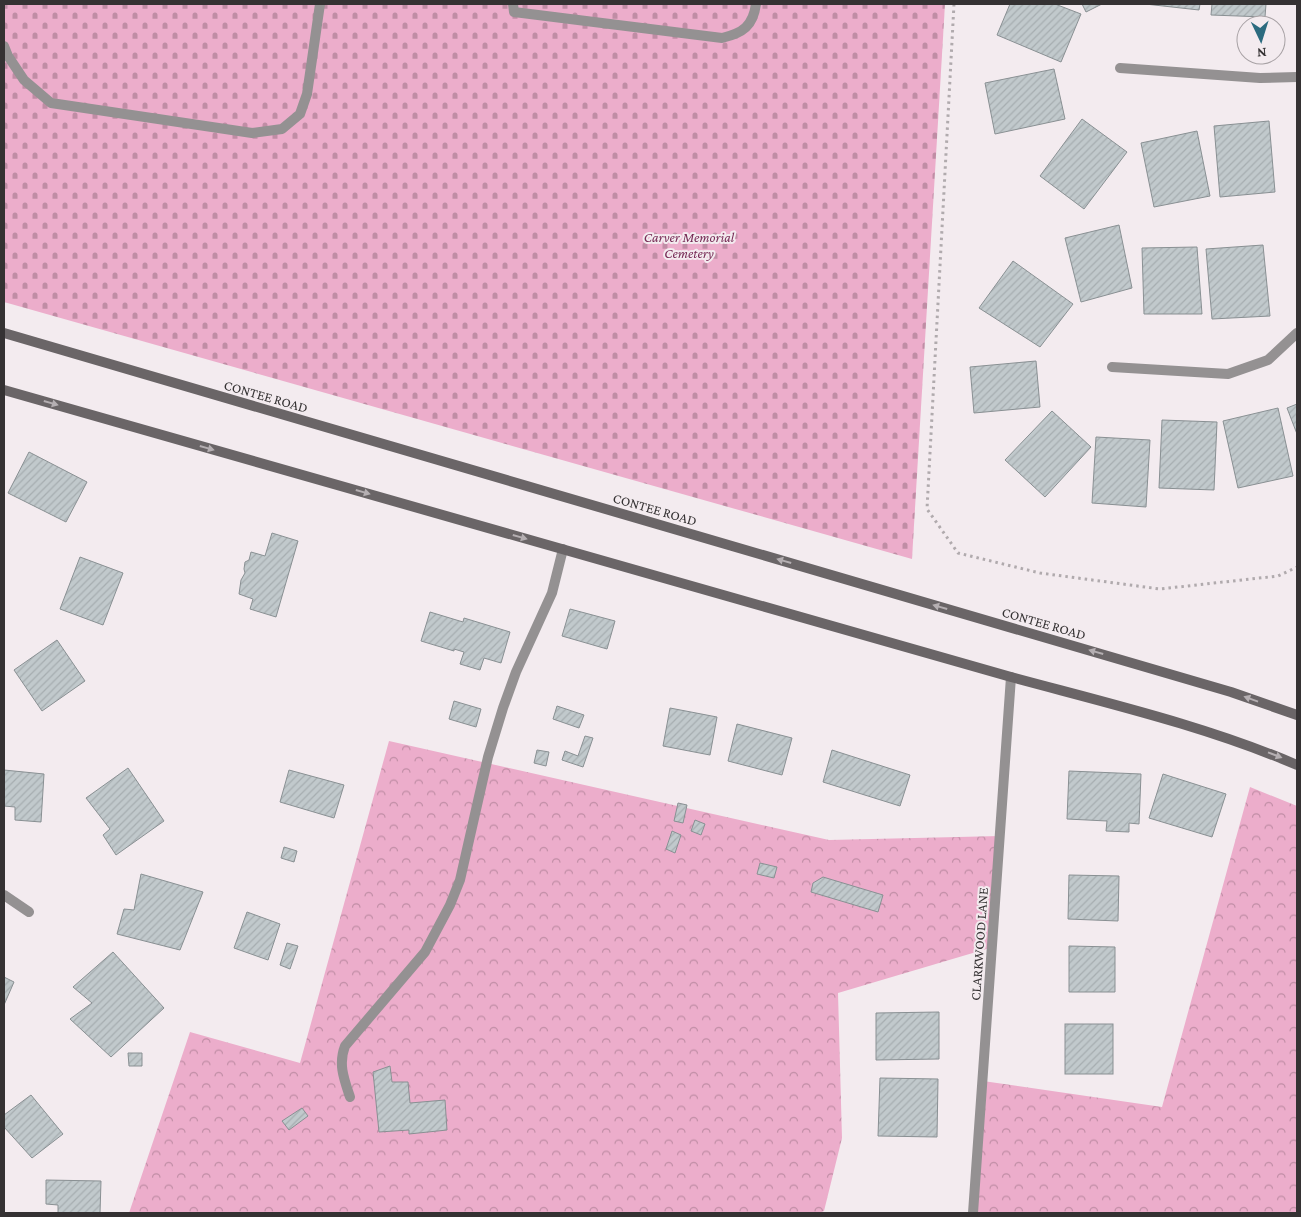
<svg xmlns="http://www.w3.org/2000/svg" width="1301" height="1217" font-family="'Crimson Pro',serif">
<defs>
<pattern id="forest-crowns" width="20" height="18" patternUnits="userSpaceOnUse" patternTransform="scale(1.25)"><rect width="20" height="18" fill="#ecadcb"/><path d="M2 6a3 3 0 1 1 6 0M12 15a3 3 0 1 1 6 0" fill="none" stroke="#c08da5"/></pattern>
<pattern id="cemetery-stones" width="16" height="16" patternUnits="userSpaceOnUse" patternTransform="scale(1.25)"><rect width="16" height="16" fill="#ecadcb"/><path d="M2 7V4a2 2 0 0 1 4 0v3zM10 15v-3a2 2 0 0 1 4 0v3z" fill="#c08da5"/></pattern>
<pattern id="building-hatch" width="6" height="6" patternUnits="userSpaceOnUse" patternTransform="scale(1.25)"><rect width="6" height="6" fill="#c1c9cc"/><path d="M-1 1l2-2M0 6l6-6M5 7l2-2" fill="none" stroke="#a6adb0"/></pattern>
</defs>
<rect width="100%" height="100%" fill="#f3ebef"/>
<g fill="url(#forest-crowns)">
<polygon points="389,741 829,840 1000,836 993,947 838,993 842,1138 824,1211 819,1213 129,1213 190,1032 300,1063"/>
<polygon points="1250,787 1297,806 1297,1213 973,1213 983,1081 1162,1107"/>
</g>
<polygon fill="url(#cemetery-stones)" points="4,4 945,4 912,559 4,302"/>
<g fill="url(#building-hatch)" stroke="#899093">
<polygon points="1010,4 1055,4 1081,14 1061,62 997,35"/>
<polygon points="1082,4 1102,4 1086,12"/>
<polygon points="1145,4 1200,4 1199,10"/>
<polygon points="1212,4 1266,4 1265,17 1211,15"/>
<polygon points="1054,69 1065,119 995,134 985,83"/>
<polygon points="1082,119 1127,152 1084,209 1040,176"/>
<polygon points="1269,121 1275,192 1220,197 1214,126"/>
<polygon points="1197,131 1210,196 1154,207 1141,143"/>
<polygon points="1119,225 1132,288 1081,302 1065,238"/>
<polygon points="1263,245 1270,316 1212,319 1206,249"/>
<polygon points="1197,247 1202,314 1144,314 1142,248"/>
<polygon points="1013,261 1073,304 1040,347 979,308"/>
<polygon points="1036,361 1040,407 974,413 970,367"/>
<polygon points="1297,404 1297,434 1287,408"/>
<polygon points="1278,408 1293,476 1238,488 1223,421"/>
<polygon points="1052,411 1091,447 1045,497 1005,460"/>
<polygon points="1162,420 1217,422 1214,490 1159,488"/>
<polygon points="1096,437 1150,440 1146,507 1092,503"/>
<polygon points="29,452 87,482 66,522 8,493"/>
<polygon points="272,533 298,541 276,617 250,609 253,599 239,594 241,580 245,573 244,569 245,562 249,560 251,552 265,556"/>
<polygon points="80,557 123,573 103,625 60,609"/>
<polygon points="570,609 615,621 607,649 562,636"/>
<polygon points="430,612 463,622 464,618 510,632 501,663 484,658 480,670 460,664 464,652 454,649 454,651 421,641"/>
<polygon points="57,640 85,681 42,711 14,670"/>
<polygon points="454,701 481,709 476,727 449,719"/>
<polygon points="557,706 584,715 579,728 553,719"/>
<polygon points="670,708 717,717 710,755 663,746"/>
<polygon points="737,724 792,738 782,775 728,761"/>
<polygon points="585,736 593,738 583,767 562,760 565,751 578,756"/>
<polygon points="537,750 549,752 546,766 534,763"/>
<polygon points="832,750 910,775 900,806 823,782"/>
<polygon points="128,768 164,821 116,855 103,835 110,829 86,798"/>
<polygon points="4,770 44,774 41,822 15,820 15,807 4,806"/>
<polygon points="289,770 344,785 334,818 280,802"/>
<polygon points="1069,771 1141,774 1139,824 1129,823 1129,832 1106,831 1107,821 1067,819"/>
<polygon points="1163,774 1226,794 1212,837 1149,818"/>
<polygon points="678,803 687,805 683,823 674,821"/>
<polygon points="695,820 705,824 701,835 691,831"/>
<polygon points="672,831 681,835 675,853 666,849"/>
<polygon points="284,847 297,851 294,862 281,858"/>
<polygon points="760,863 777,867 774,878 757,874"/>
<polygon points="141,874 203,892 180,950 117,934 124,909 134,910"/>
<polygon points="1069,875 1119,876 1118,921 1068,919"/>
<polygon points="823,877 883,895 878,912 811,892 813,883"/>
<polygon points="247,912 280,924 268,960 234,948"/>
<polygon points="287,943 298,946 290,969 280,965"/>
<polygon points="1069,946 1115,947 1115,992 1069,992"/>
<polygon points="113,952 164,1008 111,1057 70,1019 92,1003 73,987"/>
<polygon points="4,977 14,982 4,1005"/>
<polygon points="939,1012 939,1059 876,1060 876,1013"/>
<rect x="1065" y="1024" width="48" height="50"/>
<polygon points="128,1053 142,1053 142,1066 129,1066"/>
<polygon points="390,1066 392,1082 408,1082 410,1103 445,1100 447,1130 409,1134 409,1130 379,1132 373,1072"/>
<polygon points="880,1078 938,1079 937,1137 878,1136"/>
<polygon points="31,1095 63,1134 32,1158 4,1127 4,1115"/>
<polygon points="302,1108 308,1116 289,1130 282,1121"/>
<polygon points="46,1180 101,1181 100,1213 58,1213 58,1205 46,1204"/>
</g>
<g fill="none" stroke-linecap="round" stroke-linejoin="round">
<polyline stroke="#b0aaad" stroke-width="3" stroke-dasharray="2.5 4" stroke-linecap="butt" points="954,4 927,509 958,553 1040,573 1160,589 1278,576 1297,567"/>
<g stroke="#949192" stroke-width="10">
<path d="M513,4L514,12L722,38C743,33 753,26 756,4"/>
<polyline points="4,46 8,56 24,80 51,103 252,133 282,129 300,114 307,94 320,4"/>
<path d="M350,1097C344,1079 338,1064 345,1046L425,952L450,905L460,880L488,757L503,708L516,672L552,593L563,549"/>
</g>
<g stroke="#949192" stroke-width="10">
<polyline points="1120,68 1260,78 1297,77"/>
<polyline points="1112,367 1228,374 1268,360 1297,333"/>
<polyline points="4,895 29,912"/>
<polyline points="973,1213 1011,677"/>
</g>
<g stroke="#6a6567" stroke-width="10">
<polyline points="4,333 1231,692 1297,715"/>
<path d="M4,390L1011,677C1107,703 1206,726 1297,765"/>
</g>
</g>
<defs><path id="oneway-solid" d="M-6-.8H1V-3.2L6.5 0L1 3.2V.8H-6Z" transform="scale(1.25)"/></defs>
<g fill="#b5afb2">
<use href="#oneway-solid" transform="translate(51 403) rotate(16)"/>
<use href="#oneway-solid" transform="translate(207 448) rotate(16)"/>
<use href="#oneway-solid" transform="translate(363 492) rotate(16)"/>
<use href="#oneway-solid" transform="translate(520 537) rotate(16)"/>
<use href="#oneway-solid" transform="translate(784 561) rotate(-164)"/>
<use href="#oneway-solid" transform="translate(940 607) rotate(-164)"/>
<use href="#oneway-solid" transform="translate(1096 652) rotate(-164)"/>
<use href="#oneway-solid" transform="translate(1251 699) rotate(-160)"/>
<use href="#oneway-solid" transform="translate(1275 755) rotate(21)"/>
</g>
<g text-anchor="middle" stroke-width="4" stroke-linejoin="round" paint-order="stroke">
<g font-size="14" font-style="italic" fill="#772b56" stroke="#f3ebef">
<text x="689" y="242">Carver Memorial<tspan x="689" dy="16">Cemetery</tspan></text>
</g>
<g font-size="14" fill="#353233" stroke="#f3ebef">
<text transform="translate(266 396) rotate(16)" y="5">CONTEE ROAD</text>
<text transform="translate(655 509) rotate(16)" y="5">CONTEE ROAD</text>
<text transform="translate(1044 623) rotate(16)" y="5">CONTEE ROAD</text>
<text transform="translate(979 944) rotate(-86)" y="5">CLARKWOOD LANE</text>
</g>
</g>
<rect width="1301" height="1217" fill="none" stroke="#353233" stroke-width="10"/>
<g transform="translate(1261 40) rotate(176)"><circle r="24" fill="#f3ebef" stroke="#a7a1a4"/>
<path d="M0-4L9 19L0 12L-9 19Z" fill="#2b6b7f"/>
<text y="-8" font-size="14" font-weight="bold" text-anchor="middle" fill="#353233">N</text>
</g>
</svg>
